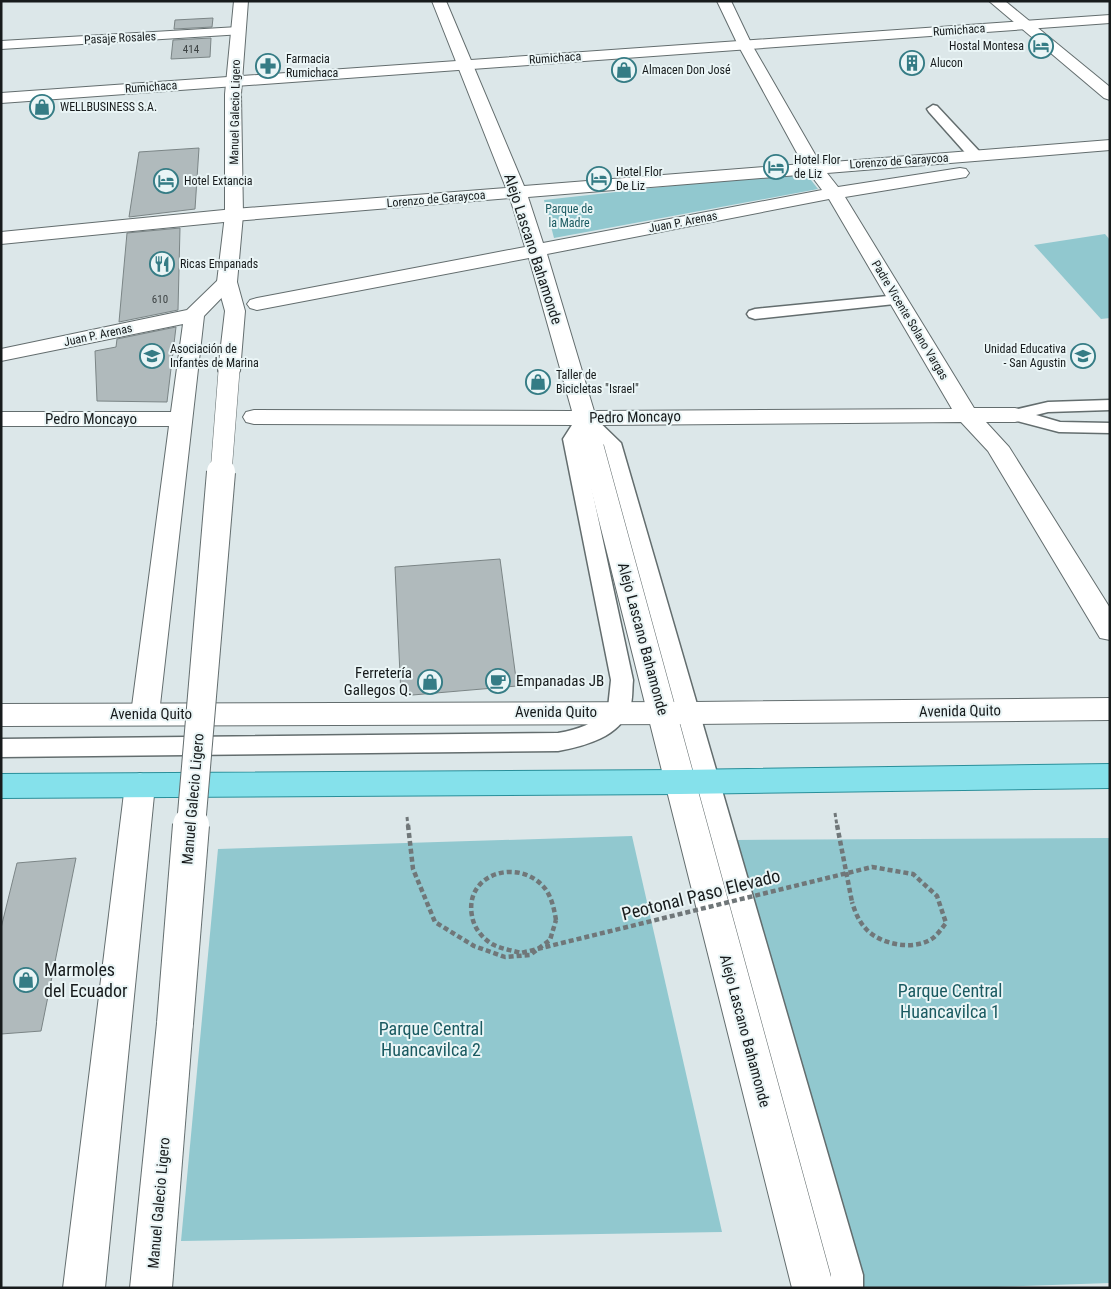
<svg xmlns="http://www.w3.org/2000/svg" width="1111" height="1289" font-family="'Roboto Condensed',sans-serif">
<rect width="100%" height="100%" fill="#dce7e9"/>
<g fill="#91c8cf">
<polygon points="804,171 818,189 554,238 544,200"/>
<polygon points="1105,234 1110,240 1110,318 1101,319 1034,245"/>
<polygon points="632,836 722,1232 181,1241 218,849"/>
<polygon points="1110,838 1110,1283 966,1288 864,1288 737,840"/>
</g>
<g fill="#b0babc" stroke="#7b8586">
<polygon points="213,18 212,27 174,29 175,20"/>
<polygon points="211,38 210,57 171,59 173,40"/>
<polygon points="199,148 195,209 129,217 139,152"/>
<polygon points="180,228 178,310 119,322 127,233"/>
<polygon points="176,327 167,402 97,401 95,351 116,347 117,339"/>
<polygon points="500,559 517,686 401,696 395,567"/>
<polygon points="76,858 41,1031 1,1034 1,928 17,863"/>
</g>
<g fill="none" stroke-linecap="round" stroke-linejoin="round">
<defs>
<g id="service">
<polygon points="933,105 937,106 980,152 982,155 980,158 970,158 929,112 927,109"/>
<polygon points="898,295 904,297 906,300 904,303 755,319 749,317 747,314 749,311 755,309"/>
<polygon points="1110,400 1110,410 1048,412 1036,415 1060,422 1110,423 1110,433 1059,432 1009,419 1006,415 1009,411 1048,402"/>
<path d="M585,413L591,414L621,443L863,1275V1288H831V1275L604,445L587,429L581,439L633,680C632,689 633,699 630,708C620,737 585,746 558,751L1,757V739L558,733C577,730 595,724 608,708L611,680L563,439L579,414Z"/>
</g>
<g id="minor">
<path d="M432,1H446L524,186L803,164L738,45L717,1H731L752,45L820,163L1110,140V150L827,173L838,187L960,168L966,169L969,173L966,177L960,178L845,197L974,408H1015L1023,410L1026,415L1023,420L1015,422H986L1009,447L1110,608V640L1100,638L988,451L961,422L598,425L834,1288H792L575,425L254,424L246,422L243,417L246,412L254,410L572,411L529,258L257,310L250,308L247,304L250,300L257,298L525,247L510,198L234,221L1,244V232L234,209L506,188ZM810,174L822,190L543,243L528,197ZM829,199L952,409L594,411L547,254Z"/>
<polygon points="989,1 1005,1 1110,87 1110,100 1104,98"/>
<polygon points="238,27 243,28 245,31 243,34 1,49 1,41"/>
<polygon points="227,276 234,278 237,282 204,316 159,714 155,722 145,725 135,722 131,714 169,426 1,426 1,412 171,412 183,324 1,361 1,349 187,310 220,278"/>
<polygon points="140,773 151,777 155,785 105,1288 63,1288 125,785 129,777"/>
</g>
<polygon id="tertiary" points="1110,15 1110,23 1,103 1,93"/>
<g id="secondary">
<polygon points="234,1 248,1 241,94 243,215 237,282 245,311 240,371 237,376 229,378 221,376 218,371 225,311 217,282 225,215 225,94"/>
<polygon points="1110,698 1110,720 694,724 1,726 1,704 694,702"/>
<polygon points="175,1007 188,1012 193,1023 172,1288 130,1288 157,1023 162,1012"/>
</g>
<polygon id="primary" points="1110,764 1110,788 680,794 1,798 1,774 680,770"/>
</defs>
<use href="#service" stroke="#636d6e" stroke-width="3"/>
<use href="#minor" stroke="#636d6e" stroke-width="2"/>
<use href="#tertiary" stroke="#636d6e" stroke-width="2"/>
<use href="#secondary" stroke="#636d6e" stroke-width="2"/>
<use href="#primary" stroke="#298f9a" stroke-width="2"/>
<g stroke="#707779" stroke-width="3" stroke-dasharray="4 2.5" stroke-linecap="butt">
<polyline points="835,813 837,826"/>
<polyline points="407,817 408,826"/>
</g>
<g stroke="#707779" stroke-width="4.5" stroke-dasharray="5 3" stroke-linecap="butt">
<polyline points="408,825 413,869 435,922 474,946 505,957 530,955 550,940 556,920"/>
<polyline points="837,825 852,902"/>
</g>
<use href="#service" fill="#fff" fill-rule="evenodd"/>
<use href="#minor" fill="#fff" fill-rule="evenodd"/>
<use href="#tertiary" fill="#fff" fill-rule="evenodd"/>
<use href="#secondary" fill="#fff" fill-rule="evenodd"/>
<use href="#primary" fill="#85e1eb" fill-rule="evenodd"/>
<defs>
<polyline id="secondary-bridge-far2" points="221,473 229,371"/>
<polyline id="secondary-bridge-far1" points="191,826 221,472"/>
<polyline id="secondary-bridge" points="175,1023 191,825"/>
</defs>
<use href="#secondary-bridge-far2" stroke="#636d6e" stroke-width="22" stroke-linecap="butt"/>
<use href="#secondary-bridge-far1" stroke="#636d6e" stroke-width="30" stroke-linecap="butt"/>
<use href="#secondary-bridge" stroke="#636d6e" stroke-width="38" stroke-linecap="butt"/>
<path stroke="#707779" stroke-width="4.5" stroke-dasharray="5 3" stroke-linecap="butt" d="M556,920C554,908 551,894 542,885C515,858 464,875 472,916C474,928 482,938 492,944C501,949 511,950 521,953L872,867L913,874L937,896L946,923C942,928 938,934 933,938C915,951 882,945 867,930C859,922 855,912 852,902"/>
<use href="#secondary-bridge-far2" stroke="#fff" stroke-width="21"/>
<use href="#secondary-bridge-far1" stroke="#fff" stroke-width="28"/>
<use href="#secondary-bridge" stroke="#fff" stroke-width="36"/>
</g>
<defs>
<symbol id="hotel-ring" viewBox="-11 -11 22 22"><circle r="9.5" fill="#eaf5f6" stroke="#357c85" stroke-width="1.5"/><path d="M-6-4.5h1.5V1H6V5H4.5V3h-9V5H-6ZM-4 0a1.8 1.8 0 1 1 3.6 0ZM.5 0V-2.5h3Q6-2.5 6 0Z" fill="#357c85"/></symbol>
<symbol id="building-ring" viewBox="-11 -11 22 22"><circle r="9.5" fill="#eaf5f6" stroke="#357c85" stroke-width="1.5"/><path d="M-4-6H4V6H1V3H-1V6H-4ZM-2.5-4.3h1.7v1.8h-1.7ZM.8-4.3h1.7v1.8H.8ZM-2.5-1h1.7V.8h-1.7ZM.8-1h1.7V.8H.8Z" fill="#357c85"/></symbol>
<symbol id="pharmacy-ring" viewBox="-11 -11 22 22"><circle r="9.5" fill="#eaf5f6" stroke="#357c85" stroke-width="1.5"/><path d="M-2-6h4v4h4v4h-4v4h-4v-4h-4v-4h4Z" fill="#357c85"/></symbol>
<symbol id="shop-ring" viewBox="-11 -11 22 22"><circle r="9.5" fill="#eaf5f6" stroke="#357c85" stroke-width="1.5"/><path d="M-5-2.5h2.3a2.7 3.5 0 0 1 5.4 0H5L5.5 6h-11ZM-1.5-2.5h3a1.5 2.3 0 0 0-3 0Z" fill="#357c85"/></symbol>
<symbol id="restaurant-ring" viewBox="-11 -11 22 22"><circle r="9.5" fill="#eaf5f6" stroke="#357c85" stroke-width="1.5"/><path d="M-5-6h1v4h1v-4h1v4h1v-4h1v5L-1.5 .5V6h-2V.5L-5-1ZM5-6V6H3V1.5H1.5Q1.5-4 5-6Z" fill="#357c85"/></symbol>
<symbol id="school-ring" viewBox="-11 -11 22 22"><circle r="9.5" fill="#eaf5f6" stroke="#357c85" stroke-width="1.5"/><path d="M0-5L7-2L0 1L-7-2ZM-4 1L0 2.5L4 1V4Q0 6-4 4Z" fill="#357c85"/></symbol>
<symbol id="cafe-ring" viewBox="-11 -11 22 22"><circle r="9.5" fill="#eaf5f6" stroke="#357c85" stroke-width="1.5"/><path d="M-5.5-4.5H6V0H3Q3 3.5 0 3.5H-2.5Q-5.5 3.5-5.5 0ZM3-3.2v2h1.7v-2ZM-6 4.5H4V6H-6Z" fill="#357c85"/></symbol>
</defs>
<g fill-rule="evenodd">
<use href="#hotel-ring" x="1027" y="32" width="28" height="28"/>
<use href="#building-ring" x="898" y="49" width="28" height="28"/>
<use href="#pharmacy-ring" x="254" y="52" width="28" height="28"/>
<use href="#shop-ring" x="610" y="56" width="28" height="28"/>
<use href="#shop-ring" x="28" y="93" width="28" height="28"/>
<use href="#hotel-ring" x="762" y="153" width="28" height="28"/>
<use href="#hotel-ring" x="585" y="165" width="28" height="28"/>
<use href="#hotel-ring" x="152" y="167" width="28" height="28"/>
<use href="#restaurant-ring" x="148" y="250" width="28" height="28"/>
<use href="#school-ring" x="138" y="342" width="28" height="28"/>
<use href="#school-ring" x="1069" y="342" width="28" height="28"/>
<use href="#shop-ring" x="524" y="368" width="28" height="28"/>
<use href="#cafe-ring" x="484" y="667" width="28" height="28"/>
<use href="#shop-ring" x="416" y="668" width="28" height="28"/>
<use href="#shop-ring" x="12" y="966" width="28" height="28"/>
</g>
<g text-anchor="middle" stroke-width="4" stroke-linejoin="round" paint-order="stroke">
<g font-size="11" fill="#3d4344">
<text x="191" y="53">414</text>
<text x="160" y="303">610</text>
</g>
<g font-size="12" fill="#171b1c" stroke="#eaf5f6">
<text transform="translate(959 30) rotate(-4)" y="4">Rumichaca</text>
<text transform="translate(120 38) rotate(-3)" y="4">Pasaje Rosales</text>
<text transform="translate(555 58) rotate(-4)" y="4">Rumichaca</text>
<text transform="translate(151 87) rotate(-4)" y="4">Rumichaca</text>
<text transform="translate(235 112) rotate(-89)" y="4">Manuel Galecio Ligero</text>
<text transform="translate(899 161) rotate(-4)" y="4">Lorenzo de Garaycoa</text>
<text transform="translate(436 199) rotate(-5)" y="4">Lorenzo de Garaycoa</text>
<text transform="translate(683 222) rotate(-11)" y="4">Juan P. Arenas</text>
<text transform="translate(910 320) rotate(59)" y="4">Padre Vicente Solano Vargas</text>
<text transform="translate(98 335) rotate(-12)" y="4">Juan P. Arenas</text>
</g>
<g font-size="12" fill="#171b1c" stroke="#eaf5f6" text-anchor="start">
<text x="1024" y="50" text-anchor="end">Hostal Montesa</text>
<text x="286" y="63">Farmacia<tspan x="286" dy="14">Rumichaca</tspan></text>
<text x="930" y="67">Alucon</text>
<text x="642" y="74">Almacen Don José</text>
<text x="60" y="111">WELLBUSINESS S.A.</text>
<text x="794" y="164">Hotel Flor<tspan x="794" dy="14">de Liz</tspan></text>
<text x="616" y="176">Hotel Flor<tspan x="616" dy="14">De Liz</tspan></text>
<text x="184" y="185">Hotel Extancia</text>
<text x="180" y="268">Ricas Empanads</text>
<text x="170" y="353">Asociación de<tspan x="170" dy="14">Infantes de Marina</tspan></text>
<text x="1066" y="353" text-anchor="end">Unidad Educativa<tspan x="1066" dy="14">- San Agustin</tspan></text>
<text x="556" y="379">Taller de<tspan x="556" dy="14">Bicicletas "Israel"</tspan></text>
</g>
<g font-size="12" fill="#1a5a61" stroke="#eaf5f6">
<text x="569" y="213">Parque de<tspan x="569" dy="14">la Madre</tspan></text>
</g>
<g font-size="15" fill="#171b1c" stroke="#eaf5f6">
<text transform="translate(533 249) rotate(72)" y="5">Alejo Lascano Bahamonde</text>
<text transform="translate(635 417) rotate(-1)" y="5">Pedro Moncayo</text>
<text x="91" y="424">Pedro Moncayo</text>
<text transform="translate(643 639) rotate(75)" y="5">Alejo Lascano Bahamonde</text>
<text transform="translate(960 711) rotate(-1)" y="5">Avenida Quito</text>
<text x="556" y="717">Avenida Quito</text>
<text x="151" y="719">Avenida Quito</text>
<text transform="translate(193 799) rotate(-85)" y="5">Manuel Galecio Ligero</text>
<text transform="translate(745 1031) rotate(75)" y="5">Alejo Lascano Bahamonde</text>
<text transform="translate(159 1203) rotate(-85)" y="5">Manuel Galecio Ligero</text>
</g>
<g font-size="15" fill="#171b1c" stroke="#eaf5f6" text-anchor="end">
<text x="412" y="678">Ferretería<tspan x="412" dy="17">Gallegos Q.</tspan></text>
<text x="516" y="686" text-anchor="start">Empanadas JB</text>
</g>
<g font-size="18" fill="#171b1c" stroke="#eaf5f6">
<text transform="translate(701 895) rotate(-14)" y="6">Peotonal Paso Elevado</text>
</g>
<g font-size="18" fill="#171b1c" stroke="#eaf5f6" text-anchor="start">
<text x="44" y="976">Marmoles<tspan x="44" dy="21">del Ecuador</tspan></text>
</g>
<g font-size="18" fill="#1a5a61" stroke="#eaf5f6">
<text x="950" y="997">Parque Central<tspan x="950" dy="21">Huancavilca 1</tspan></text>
<text x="431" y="1035">Parque Central<tspan x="431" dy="21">Huancavilca 2</tspan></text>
</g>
</g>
<rect width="1111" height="1289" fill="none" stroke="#171b1c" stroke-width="5"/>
</svg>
